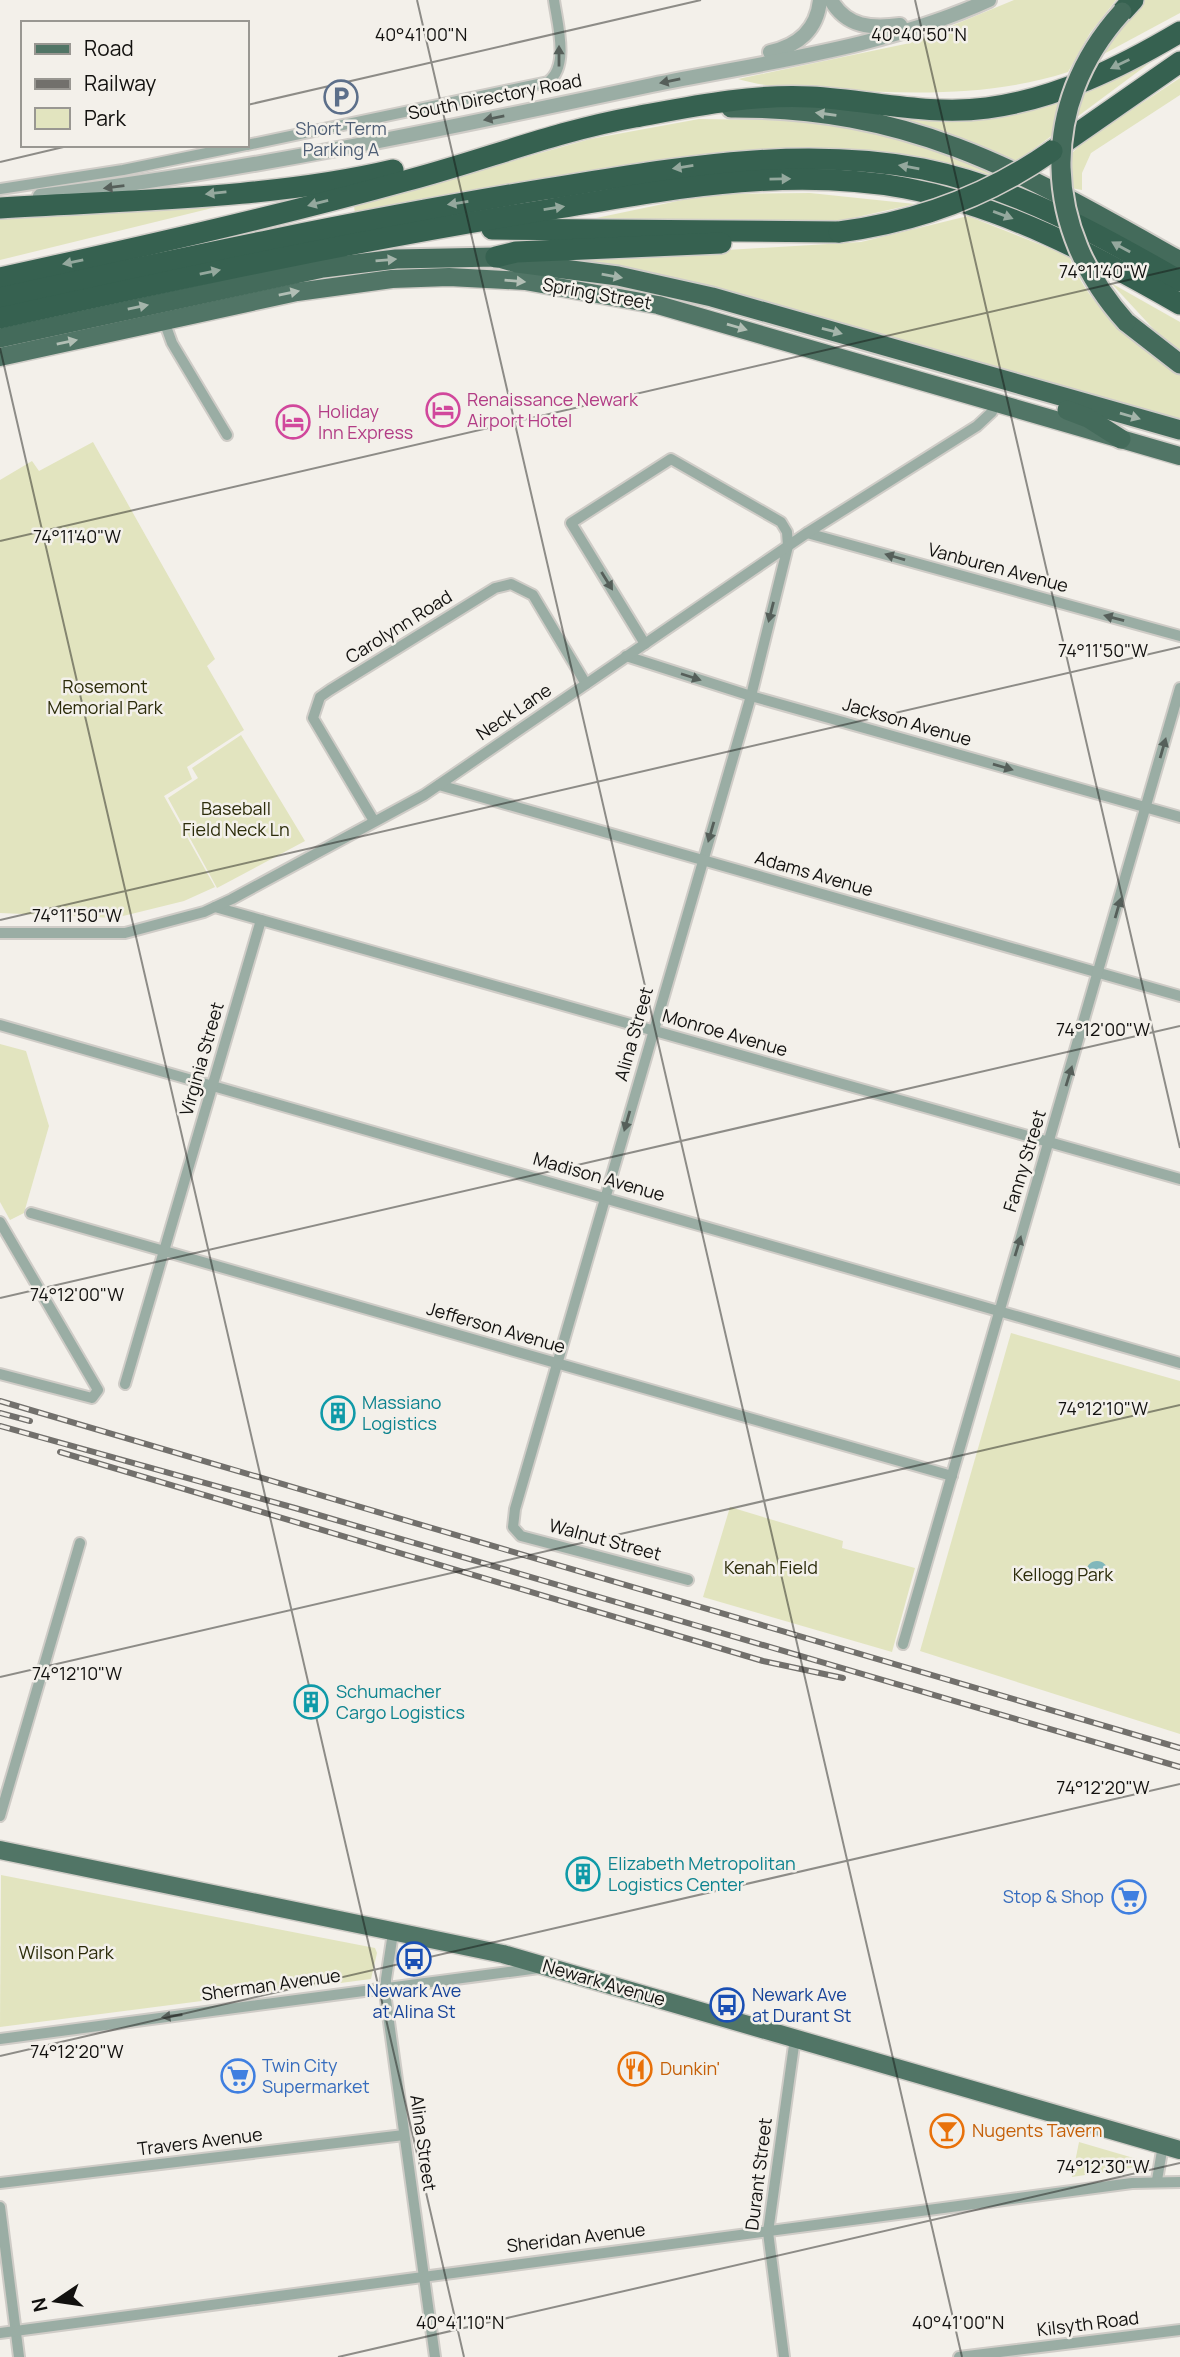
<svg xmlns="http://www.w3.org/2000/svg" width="1180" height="2357" font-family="Manrope,sans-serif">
<rect width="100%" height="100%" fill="#f3f0ea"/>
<g fill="#e2e4bf">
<path d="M1014,0H1116L1090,33L1068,72C991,97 908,94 829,89C798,88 768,88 738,79L910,43Z"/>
<polygon points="1143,0 1180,0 1180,13 1100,56"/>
<polygon points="1159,56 1015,163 987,149 878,113 1087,89"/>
<polygon points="1180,78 1180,95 1091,153 1082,173 1082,190 1071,188 1071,154 1083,142"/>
<polygon points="699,119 823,121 910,137 999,171 984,180 907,160 355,214 354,206 590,139"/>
<polygon points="810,193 915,204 844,220 728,225 577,222 711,194"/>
<polygon points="245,200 0,260 0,217"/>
<path d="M968,216L1069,256C1091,313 1132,337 1180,372V424L737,296L576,259L861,242Z"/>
<polygon points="1111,283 1180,322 1180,350 1159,335"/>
<polygon points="93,442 215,659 207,666 244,730 187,767 192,779 164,796 215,887 184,901 115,918 0,913 0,480 32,461 39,471"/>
<polygon points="241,735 305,841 217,888 168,798 198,778 192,768"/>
<polygon points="0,1044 26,1051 49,1126 24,1213 10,1220 0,1202"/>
<polygon points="1011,1333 1180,1381 1180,1734 920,1651"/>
<polygon points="730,1507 843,1541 842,1548 915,1568 892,1652 703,1597"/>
<polygon points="1,1875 375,1948 377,1953 371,1979 0,2027"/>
<polygon points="1079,2142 1137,2159 1137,2167 1072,2177"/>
</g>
<circle fill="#81b7bb" cx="1097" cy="1572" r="11"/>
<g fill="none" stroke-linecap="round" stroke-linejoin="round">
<defs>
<g id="minor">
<path d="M247,145L548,82C570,66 557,23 554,0"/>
<polyline points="0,189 123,170 246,145"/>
<polyline points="164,321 172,343 227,435"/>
<polyline points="807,533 1180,636"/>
<polyline points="645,644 571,523 671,459 781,522 787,532 788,546 751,696 515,1509 513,1527 521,1536 688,1580"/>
<polyline points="626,656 751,696 1180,817"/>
<polyline points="439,785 1180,996"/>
<polyline points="374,821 313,718 320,697 330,690 495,588 511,584 533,595 586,684"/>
<polyline points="215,907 1180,1179"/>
<polyline points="0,933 125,933 204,912 232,899 424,795 807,533 977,426 992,412 996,401"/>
<polyline points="0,1025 1180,1363"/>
<polyline points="31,1213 952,1476"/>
<polyline points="0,1222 98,1390 92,1398 0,1374"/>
<polyline points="125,1384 261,920"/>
<polyline points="903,1644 1180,688"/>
<polyline points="0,1816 80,1543"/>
<polyline points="393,1933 386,1979 386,2000 435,2357"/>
<polyline points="0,2039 539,1968"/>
<polyline points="1157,2180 1163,2145"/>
<polyline points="0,2183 404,2135"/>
<polyline points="0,2207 19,2357"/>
<polyline points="0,2333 1132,2183 1180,2182"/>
<polyline points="784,2357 768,2232 795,2038"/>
<polyline points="959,2357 1180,2330"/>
</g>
<g id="tertiary">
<path d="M831,0C846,27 872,29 900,25"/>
<path d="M770,52C798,46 817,30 820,0"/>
<path d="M40,196C245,171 449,128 652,85C765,62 884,48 989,0"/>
</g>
<g id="primary">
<polyline points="0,357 297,292 392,279 449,277 525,281 658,305 1180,456"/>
<polyline points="0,1850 503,1954 1180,2150"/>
</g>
<g id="trunk">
<path d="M731,108C916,107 1025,174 1180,261"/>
<polyline points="1126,322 1180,364"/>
<polyline points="0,338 323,268 396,259 496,257 517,263 618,276 712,297 1180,430"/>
<polyline points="1067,410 1088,418 1121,439"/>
</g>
<g id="motorway">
<polyline points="1122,12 1133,0"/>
<polyline points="1052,151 1180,62"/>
<path d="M0,208C126,200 271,199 393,170"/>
<polyline points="492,229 839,232"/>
<polyline points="496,257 516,252 721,243"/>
<path d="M0,278C136,248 271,218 405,181C482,161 556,131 635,117C694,106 751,94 811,97C870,100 928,116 987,108C1056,99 1121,67 1180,32"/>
<path d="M0,298C182,258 363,219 546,189C673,169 795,145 923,169C1017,188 1098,234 1180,281"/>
<path d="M0,318C182,278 363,239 546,210C666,190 784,166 905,188C1006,207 1092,254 1180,304"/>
</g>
</defs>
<use href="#minor" stroke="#cfccc7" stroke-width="14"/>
<use href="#tertiary" stroke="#cfccc7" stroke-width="18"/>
<use href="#primary" stroke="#cfccc7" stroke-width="21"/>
<use href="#trunk" stroke="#cfccc7" stroke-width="23"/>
<use href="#motorway" stroke="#cfccc7" stroke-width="24"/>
<use href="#minor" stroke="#9aada4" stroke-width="10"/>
<use href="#tertiary" stroke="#9aada4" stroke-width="14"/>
<use href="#primary" stroke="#517566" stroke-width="18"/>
<use href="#trunk" stroke="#446b5b" stroke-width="19"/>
<use href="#motorway" stroke="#366150" stroke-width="21"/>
<defs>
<g id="rail">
<polyline points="0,1401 1180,1748"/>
<polyline points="0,1413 30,1421"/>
<polyline points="0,1426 295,1508 1180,1767"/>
<polyline points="60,1452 763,1661 843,1678"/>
</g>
</defs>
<use href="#rail" stroke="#72706c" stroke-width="6"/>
<use href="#rail" stroke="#f3f0ea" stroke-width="3.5" stroke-dasharray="10" stroke-linecap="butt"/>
<defs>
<path id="trunk-bridge" d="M1122,12C1037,106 1043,230 1126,322"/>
<path id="motorway-bridge" d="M839,232C917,222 988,196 1052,151"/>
</defs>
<use href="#trunk-bridge" stroke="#cfccc7" stroke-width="23" stroke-linecap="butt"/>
<use href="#motorway-bridge" stroke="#cfccc7" stroke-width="24" stroke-linecap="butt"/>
<use href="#trunk-bridge" stroke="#446b5b" stroke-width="19"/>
<use href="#motorway-bridge" stroke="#366150" stroke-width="21"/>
</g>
<defs><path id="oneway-solid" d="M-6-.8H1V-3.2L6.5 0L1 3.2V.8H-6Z" transform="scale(1.75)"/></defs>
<g fill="#565f5a">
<use href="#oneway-solid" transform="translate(559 56) rotate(-90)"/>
<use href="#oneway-solid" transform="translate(670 81) rotate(168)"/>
<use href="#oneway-solid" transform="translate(494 118) rotate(169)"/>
<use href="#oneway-solid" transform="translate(114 187) rotate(173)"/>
<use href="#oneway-solid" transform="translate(895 557) rotate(-164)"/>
<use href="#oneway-solid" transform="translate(607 581) rotate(58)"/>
<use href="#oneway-solid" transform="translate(771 612) rotate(104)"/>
<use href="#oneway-solid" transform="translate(1114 618) rotate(-165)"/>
<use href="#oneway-solid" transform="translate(691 677) rotate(18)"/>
<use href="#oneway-solid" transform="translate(1163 748) rotate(-74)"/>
<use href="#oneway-solid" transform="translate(1003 767) rotate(16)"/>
<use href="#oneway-solid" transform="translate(711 832) rotate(106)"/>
<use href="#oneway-solid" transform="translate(1118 908) rotate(-74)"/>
<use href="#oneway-solid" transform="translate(1069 1076) rotate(-73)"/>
<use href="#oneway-solid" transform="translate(627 1121) rotate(106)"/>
<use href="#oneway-solid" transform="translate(1018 1246) rotate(-73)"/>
<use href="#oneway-solid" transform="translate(172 2016) rotate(172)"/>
</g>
<g fill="#94a89d">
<use href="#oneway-solid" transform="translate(1120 64) rotate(154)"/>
<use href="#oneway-solid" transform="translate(683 167) rotate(171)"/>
<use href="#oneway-solid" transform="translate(909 167) rotate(-170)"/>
<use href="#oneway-solid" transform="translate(780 179) rotate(-1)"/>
<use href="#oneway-solid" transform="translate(216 193) rotate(174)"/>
<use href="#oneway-solid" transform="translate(318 203) rotate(165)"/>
<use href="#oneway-solid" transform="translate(458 203) rotate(171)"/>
<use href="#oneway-solid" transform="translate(554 208) rotate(-9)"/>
<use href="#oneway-solid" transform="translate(1003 215) rotate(20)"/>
<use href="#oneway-solid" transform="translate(1121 247) rotate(-151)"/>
<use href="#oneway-solid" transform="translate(73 262) rotate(168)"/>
<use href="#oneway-solid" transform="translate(210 272) rotate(-12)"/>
</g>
<g fill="#a4b4aa">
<use href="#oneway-solid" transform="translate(826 114) rotate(-172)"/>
<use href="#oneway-solid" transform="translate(386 260) rotate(-5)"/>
<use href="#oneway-solid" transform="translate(612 276) rotate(10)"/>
<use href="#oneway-solid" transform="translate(138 307) rotate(-12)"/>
<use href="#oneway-solid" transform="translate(832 331) rotate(15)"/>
<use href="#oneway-solid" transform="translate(1130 416) rotate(16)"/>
</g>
<g fill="#b2bfb5">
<use href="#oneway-solid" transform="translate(515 281) rotate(5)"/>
<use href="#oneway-solid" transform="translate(289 293) rotate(-12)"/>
<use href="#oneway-solid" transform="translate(737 327) rotate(16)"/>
<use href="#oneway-solid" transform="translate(67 342) rotate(-12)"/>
</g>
<path fill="none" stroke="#12110f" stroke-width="2" stroke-opacity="0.45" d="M417,0L962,2357M915,0L1180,1148M247,105L701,0M0,162L72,145M0,348L464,2357M0,541L1180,268M0,920L1180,647M0,1298L1180,1026M0,1677L1180,1405M0,2056L1180,1784M338,2357L1180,2163"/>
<defs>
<symbol id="parking-ring" viewBox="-11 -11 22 22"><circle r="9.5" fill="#f3f0ea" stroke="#5c6f8a" stroke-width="1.5"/><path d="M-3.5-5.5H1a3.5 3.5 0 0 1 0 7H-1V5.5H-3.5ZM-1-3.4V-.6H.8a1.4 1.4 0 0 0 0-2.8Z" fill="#5c6f8a"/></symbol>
<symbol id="hotel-ring" viewBox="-11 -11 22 22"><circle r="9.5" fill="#f3f0ea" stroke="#d1479c" stroke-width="1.5"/><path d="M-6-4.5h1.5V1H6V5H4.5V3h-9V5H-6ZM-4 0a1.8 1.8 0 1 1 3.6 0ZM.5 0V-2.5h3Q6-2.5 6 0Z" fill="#d1479c"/></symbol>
<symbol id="building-ring" viewBox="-11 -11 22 22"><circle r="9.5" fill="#f3f0ea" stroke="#0f9aa8" stroke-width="1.5"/><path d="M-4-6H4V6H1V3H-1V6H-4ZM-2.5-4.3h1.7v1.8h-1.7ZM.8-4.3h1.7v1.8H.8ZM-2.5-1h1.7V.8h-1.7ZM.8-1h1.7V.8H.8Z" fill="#0f9aa8"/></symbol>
<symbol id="supermarket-ring" viewBox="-11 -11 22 22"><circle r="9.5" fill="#f3f0ea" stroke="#3f7fe0" stroke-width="1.5"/><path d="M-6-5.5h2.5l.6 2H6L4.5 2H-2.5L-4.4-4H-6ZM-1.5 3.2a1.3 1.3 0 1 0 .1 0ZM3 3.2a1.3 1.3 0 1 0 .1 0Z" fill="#3f7fe0"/></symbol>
<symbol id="bus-ring" viewBox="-11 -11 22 22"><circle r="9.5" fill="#f3f0ea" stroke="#1a4fb4" stroke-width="1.5"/><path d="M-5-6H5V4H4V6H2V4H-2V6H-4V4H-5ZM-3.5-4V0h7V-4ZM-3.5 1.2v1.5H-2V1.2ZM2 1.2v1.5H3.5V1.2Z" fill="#1a4fb4"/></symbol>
<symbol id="restaurant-ring" viewBox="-11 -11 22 22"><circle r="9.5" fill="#f3f0ea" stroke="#e8710a" stroke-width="1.5"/><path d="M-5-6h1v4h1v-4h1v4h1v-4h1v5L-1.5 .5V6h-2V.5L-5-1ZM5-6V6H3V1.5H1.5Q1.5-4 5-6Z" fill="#e8710a"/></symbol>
<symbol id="bar-ring" viewBox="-11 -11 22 22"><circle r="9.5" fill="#f3f0ea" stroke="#e8710a" stroke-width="1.5"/><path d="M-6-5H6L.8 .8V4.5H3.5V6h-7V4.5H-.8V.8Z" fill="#e8710a"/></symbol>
</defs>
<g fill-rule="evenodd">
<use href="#parking-ring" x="322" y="78" width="38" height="38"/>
<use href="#hotel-ring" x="424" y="391" width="38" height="38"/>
<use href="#hotel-ring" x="274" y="403" width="38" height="38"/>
<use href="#building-ring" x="319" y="1394" width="38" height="38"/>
<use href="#building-ring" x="292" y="1683" width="38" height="38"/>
<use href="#building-ring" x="564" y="1855" width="38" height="38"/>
<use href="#supermarket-ring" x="1110" y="1878" width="38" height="38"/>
<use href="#bus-ring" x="395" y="1940" width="38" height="38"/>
<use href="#bus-ring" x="708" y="1986" width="38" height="38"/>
<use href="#restaurant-ring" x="616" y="2050" width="38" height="38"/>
<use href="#supermarket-ring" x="219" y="2057" width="38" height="38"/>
<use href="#bar-ring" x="928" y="2112" width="38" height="38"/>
</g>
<g text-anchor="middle" stroke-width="5" stroke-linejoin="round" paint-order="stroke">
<g font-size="18" fill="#12110f" stroke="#f3f0ea">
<text transform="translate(495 97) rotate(-11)" y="6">South Directory Road</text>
<text transform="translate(597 294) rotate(10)" y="6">Spring Street</text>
<text transform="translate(998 568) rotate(15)" y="6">Vanburen Avenue</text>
<text transform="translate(399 627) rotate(-32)" y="6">Carolynn Road</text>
<text transform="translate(514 712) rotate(-34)" y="6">Neck Lane</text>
<text transform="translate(907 722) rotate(16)" y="6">Jackson Avenue</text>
<text transform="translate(814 874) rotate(16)" y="6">Adams Avenue</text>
<text transform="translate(725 1033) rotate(16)" y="6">Monroe Avenue</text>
<text transform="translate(634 1034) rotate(-74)" y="6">Alina Street</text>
<text transform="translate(202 1059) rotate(-74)" y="6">Virginia Street</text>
<text transform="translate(1025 1161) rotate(-73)" y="6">Fanny Street</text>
<text transform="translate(599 1177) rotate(16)" y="6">Madison Avenue</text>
<text transform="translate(496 1328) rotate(16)" y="6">Jefferson Avenue</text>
<text transform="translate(605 1540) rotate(15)" y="6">Walnut Street</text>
<text transform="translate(604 1983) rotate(16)" y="6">Newark Avenue</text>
<text transform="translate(271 1985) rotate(-8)" y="6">Sherman Avenue</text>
<text transform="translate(200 2142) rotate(-7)" y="6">Travers Avenue</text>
<text transform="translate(423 2143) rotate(82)" y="6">Alina Street</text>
<text transform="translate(759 2174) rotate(-83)" y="6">Durant Street</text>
<text transform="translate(576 2238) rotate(-7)" y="6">Sheridan Avenue</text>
<text transform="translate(1088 2324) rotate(-7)" y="6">Kilsyth Road</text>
</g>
<g font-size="18" fill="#4e5e75" stroke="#f3f0ea">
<text x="341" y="135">Short Term<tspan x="341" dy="21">Parking A</tspan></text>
</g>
<g font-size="18" fill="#b23c85" stroke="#f3f0ea" text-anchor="start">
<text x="467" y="406">Renaissance Newark<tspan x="467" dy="21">Airport Hotel</tspan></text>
<text x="318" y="418">Holiday<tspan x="318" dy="21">Inn Express</tspan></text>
</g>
<g font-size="18" fill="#2c2c0a" stroke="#f3f0ea">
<text x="105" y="693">Rosemont<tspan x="105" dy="21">Memorial Park</tspan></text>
<text x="236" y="815">Baseball<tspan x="236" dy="21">Field Neck Ln</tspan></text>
<text x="771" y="1574">Kenah Field</text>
<text x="1063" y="1581">Kellogg Park</text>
<text x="66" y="1959">Wilson Park</text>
</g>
<g font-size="18" fill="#0d838f" stroke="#f3f0ea" text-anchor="start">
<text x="362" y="1409">Massiano<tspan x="362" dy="21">Logistics</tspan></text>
<text x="336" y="1698">Schumacher<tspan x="336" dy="21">Cargo Logistics</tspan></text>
<text x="608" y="1870">Elizabeth Metropolitan<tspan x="608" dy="21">Logistics Center</tspan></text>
</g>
<g font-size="18" fill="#366cbe" stroke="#f3f0ea" text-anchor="end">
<text x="1104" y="1903">Stop &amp; Shop</text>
<text x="262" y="2072" text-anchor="start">Twin City<tspan x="262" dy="21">Supermarket</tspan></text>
</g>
<g font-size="18" fill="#164399" stroke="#f3f0ea">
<text x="414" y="1997">Newark Ave<tspan x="414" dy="21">at Alina St</tspan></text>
<text x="752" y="2001" text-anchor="start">Newark Ave<tspan x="752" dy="21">at Durant St</tspan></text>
</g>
<g font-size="18" fill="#c56008" stroke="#f3f0ea" text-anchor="start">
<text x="660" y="2075">Dunkin'</text>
<text x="972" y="2137">Nugents Tavern</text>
</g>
</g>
<g font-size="18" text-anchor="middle" fill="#12110f" stroke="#f3f0ea" stroke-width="5" stroke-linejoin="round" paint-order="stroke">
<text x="421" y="41">40°41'00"N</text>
<text x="919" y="41">40°40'50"N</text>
<text x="1103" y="278">74°11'40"W</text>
<text x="77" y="543">74°11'40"W</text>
<text x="1103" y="657">74°11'50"W</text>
<text x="77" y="922">74°11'50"W</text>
<text x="1103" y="1036">74°12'00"W</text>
<text x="77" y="1301">74°12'00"W</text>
<text x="1103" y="1415">74°12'10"W</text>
<text x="77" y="1680">74°12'10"W</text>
<text x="1103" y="1794">74°12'20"W</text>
<text x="77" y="2058">74°12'20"W</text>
<text x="1103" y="2173">74°12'30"W</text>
<text x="460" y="2329">40°41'10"N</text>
<text x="958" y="2329">40°41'00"N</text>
</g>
<rect x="21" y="21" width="228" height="126" fill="#f3f0ea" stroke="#999792" stroke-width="2"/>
<rect x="35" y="44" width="35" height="10" fill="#517566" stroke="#999792" stroke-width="2"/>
<text x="84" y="56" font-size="21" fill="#12110f">Road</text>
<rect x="35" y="79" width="35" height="10" fill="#72706c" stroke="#999792" stroke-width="2"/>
<text x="84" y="91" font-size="21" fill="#12110f">Railway</text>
<rect x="35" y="108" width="35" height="21" fill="#e2e4bf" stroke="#999792" stroke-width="2"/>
<text x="84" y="126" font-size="21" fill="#12110f">Park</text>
<g transform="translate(56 2301) rotate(257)" stroke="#f3f0ea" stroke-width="5" paint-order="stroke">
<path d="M0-5L12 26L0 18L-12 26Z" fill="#12110f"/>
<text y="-10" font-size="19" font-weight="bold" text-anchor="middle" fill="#12110f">N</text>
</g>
</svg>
